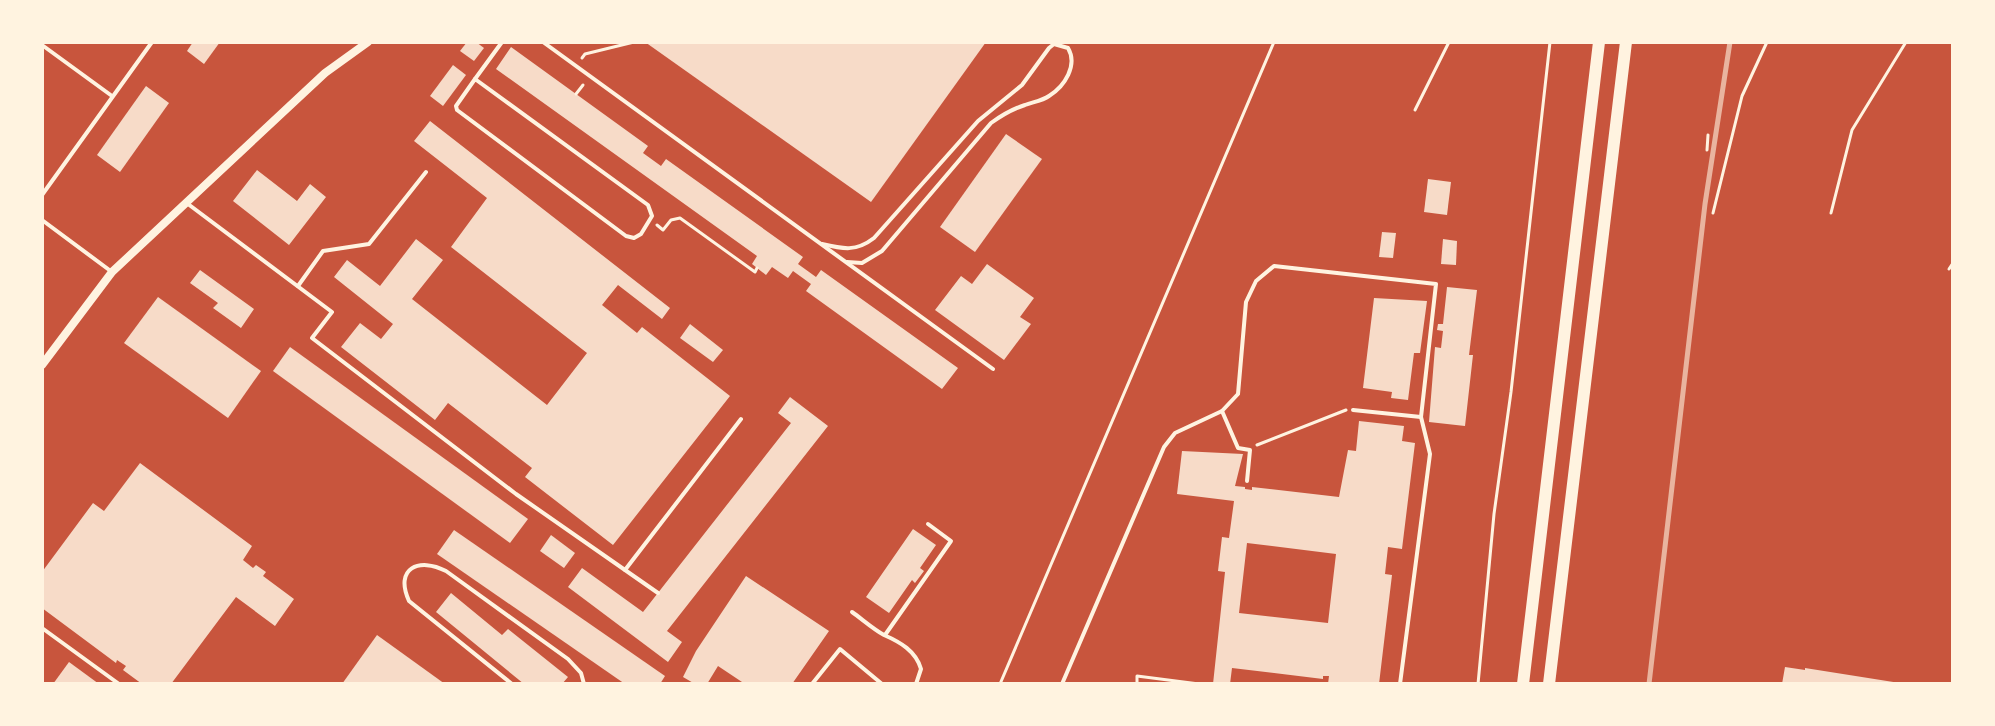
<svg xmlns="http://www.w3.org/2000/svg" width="1995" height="726" font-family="'Golos Text',sans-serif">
<rect width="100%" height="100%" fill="#c8553d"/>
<g fill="#f7dbc8" fill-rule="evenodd">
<polygon points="193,42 220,42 204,64 187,51"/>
<polygon points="467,42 476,42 484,48 474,61 460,51"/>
<polygon points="645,42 986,42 871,202"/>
<polygon points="511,47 648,146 643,153 661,166 666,159 803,257 798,264 816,277 821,270 958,368 942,389 806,291 811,284 793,271 788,278 772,267 766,275 752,264 757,256 496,69"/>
<polygon points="453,65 466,75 443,106 430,96"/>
<polygon points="146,86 169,103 120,172 97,155"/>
<polygon points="430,121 670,308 662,319 618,285 602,305 637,333 642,327 730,396 613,545 525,477 532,468 448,403 435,420 341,347 360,323 381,339 393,324 334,277 347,260 380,286 416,239 443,260 412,299 547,405 587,353 451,247 487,198 414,141"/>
<polygon points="1006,134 1042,159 975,252 940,227"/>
<polygon points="257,170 297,201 310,184 326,197 289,245 233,201"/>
<polygon points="1428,179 1451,182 1447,215 1424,212"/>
<polygon points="1382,232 1396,233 1393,258 1379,257"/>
<polygon points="1443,239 1457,241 1456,265 1441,264"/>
<polygon points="987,264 1034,298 1020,317 1031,324 1004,360 935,310 961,276 972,284"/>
<polygon points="200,270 254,309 241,328 213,308 218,303 190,283"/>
<polygon points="1447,287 1477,290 1469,355 1473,355 1465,426 1429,422 1435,347 1441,348 1443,331 1437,330 1438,324 1443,324"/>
<polygon points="158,297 261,371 228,418 124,343"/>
<polygon points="1374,298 1427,301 1420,353 1414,353 1408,400 1391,398 1392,392 1363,388"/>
<polygon points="690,324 723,350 713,362 680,338"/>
<polygon points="290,347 528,519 510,543 273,371"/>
<polygon points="790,397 828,426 667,631 682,642 668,662 568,587 582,568 643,612 791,423 778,413"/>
<path d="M1359,421L1404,426L1402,441L1415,443L1402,549L1388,547L1385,574L1392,575L1379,684H1328L1329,676H1323V679L1232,668L1230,684H1213L1225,572L1218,571L1222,537L1229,538L1234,501L1177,494L1182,451L1243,454L1235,486L1245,487V489L1252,490V487L1339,497L1348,450L1356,451ZM1247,543L1336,554L1328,623L1239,613Z"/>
<polygon points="140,463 252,546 243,560 253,568 256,565 266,572 263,576 294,599 275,626 236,597 171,684 142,684 123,670 126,666 117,660 116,663 42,608 42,572 93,503 104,511"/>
<polygon points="913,529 936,545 920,568 924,571 915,583 912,580 889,613 866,597"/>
<polygon points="454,530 665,676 660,684 625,684 437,554"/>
<polygon points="551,535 575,553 564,568 540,551"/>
<polygon points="746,576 829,631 792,684 745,684 718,666 707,684 695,684 683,677 696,651"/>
<polygon points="451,593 502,635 508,629 568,677 562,684 524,684 436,612"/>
<polygon points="377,635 445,684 342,684"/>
<polygon points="69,662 99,684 53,684"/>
<polygon points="1785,667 1805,670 1805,668 1906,684 1782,684"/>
</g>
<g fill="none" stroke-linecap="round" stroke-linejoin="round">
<g stroke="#fff3e0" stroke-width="3">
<polyline points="582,58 585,54 634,42"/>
<polyline points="576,94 583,85"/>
<polyline points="1415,110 1449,42"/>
<polyline points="1707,150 1708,135"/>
<polyline points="1713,213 1742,96 1767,42"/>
<polyline points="1831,213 1852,130 1906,42"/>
<polyline points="657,225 663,230 671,220 680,218 755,272 757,268"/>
<polyline points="1949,269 1953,263"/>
<polyline points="1257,445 1346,410"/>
<polyline points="1000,684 1274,42"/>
<polyline points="1137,684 1137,676 1199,684"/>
<polyline points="1478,684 1494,514 1511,392 1550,42"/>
</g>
<g stroke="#fff3e0" stroke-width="4">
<polyline points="543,42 993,369"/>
<polyline points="42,45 112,96"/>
<polygon points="475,79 648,205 652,216 641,234 634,238 626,236 457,110 456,106"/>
<polyline points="475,79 502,42"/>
<polyline points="42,195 152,42"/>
<polyline points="188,204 332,312 312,338 516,494 658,593"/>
<polyline points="42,220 112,272"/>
<path d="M822,244C843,249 856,252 874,238L978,121L1022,85L1049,48L1054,44L1068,48C1078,65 1065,86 1049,96C1042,101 1033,102 1025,105C1012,109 1002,115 991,123L882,251L862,263L847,262"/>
<polyline points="298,286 323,251 369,244 426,172"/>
<polyline points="1353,410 1421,417"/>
<polyline points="1222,411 1238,448 1250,450 1247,481"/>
<polyline points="625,570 741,419"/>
<path d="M852,612C862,619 873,629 884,635C900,642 916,651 921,669L916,684"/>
<polyline points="42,628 119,684"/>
<polyline points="885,635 951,541 928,524"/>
<path d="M512,684L409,601C394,568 419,557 446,571L568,659L581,673L584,684"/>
<polyline points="812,684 840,649 882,684"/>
<polyline points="1062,684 1164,447 1175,433 1222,411 1238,394 1246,302 1256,281 1274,266 1436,284 1421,417 1430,454 1400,684"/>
</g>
<polyline stroke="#fff3e0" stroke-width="8" points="42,365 112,272 325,73 368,42"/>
<g stroke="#fff3e0" stroke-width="12">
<polyline points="1523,684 1599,42"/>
<polyline points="1549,684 1626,42"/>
</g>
<polyline stroke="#e9b49f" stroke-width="5" points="1649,684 1705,204 1730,42"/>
</g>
<rect width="1995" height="726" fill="none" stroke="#fff3e0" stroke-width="88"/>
</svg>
